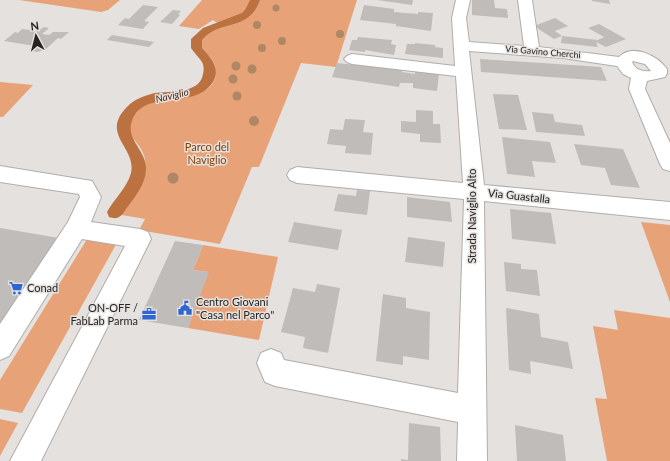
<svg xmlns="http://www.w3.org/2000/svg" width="670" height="461" font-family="Lato,sans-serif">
<rect width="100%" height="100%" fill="#e5e1df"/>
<g fill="#e8a277">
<polygon points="19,0 120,0 108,10 101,12"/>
<path d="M202,0H357L336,67L301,63L259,167H252L220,244L139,230L145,219L116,214C129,199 153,175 143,153C140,145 133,140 129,132C130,80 214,115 216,72C216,56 200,53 200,40L206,33L222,26L213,20L199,29L179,26Z"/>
<polygon points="0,82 33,85 3,117 0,117"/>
<polygon points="641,222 670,225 670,302"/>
<polygon points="89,236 118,241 22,413 0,409 0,380"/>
<polygon points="203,245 278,257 259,340 188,328 208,272 193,270"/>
<polygon points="614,310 670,318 670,461 607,461 595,398 607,399 593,326 618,330"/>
<polygon points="0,419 18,423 0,456"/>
</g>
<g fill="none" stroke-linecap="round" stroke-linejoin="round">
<path fill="#bc7141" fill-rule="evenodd" d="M250,0H260C248,33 221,18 202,40V48C211,58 221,68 213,82C195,111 143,88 132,121C125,139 147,151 146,169C146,184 134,198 126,209C121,217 118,220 109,217L107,212C114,199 127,188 131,173C137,146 97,134 130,104C137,98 147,95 155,93C170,91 200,94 203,74C204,70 204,66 202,62C199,57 194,53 191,48V39L203,28L242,13L245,10Z"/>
</g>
<g fill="#c0bcba">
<polygon points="377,0 413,0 412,5"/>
<polygon points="472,0 494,0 495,8 507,9 508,18 472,15"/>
<polygon points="592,0 609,0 610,4 592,1"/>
<polygon points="143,5 158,7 144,21 149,22 143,29 118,25 125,18 129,19"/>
<polygon points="364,5 394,9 394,12 418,14 418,12 433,13 431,31 396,26 396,24 360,20"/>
<polygon points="173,10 181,11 178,14 180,15 172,24 160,22"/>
<polygon points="555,18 568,26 555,31 562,36 598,40 604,37 588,28 599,24 626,39 606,47 596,42 598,47 561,43 562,36 554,39 534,26"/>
<polygon points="44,27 49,28 42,34 49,35 53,32 69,32 61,39 58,38 46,49 38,52 29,51 35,46 4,41 15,32 18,33 22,29 38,31"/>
<polygon points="112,35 154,42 149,47 107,40"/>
<polygon points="358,37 392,40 391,44 396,45 394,55 365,50 365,52 349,50 352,40 357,40"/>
<polygon points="415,43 435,45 435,47 443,48 443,58 405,54 407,44 415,44"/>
<polygon points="480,59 601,67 607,81 481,72"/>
<polygon points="337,63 402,70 402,72 415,74 415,71 439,74 437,91 413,88 413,83 400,83 399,87 332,77"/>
<polygon points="493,94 518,95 527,130 499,129"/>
<polygon points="416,110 433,111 433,124 440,124 441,143 420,142 420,134 401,132 401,121 416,122"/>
<polygon points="532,112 553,114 555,122 582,125 585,136 536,132"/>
<polygon points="345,119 365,120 363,132 373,133 371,155 345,153 346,146 327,144 330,129 343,130"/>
<polygon points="502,137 550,142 556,163 532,161 535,177 507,174"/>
<polygon points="574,144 623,149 640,188 611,185 605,168 581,165"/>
<polygon points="357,190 370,191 367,215 334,211 338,194 356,196"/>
<polygon points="407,197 450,202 452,222 407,217"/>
<polygon points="510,209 551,213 556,244 512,239"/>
<polygon points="294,222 342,230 338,250 288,242"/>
<polygon points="0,228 65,239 0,338"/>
<polygon points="408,237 445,242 443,267 405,262"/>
<polygon points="175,241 203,245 193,270 209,272 188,328 139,320"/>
<polygon points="504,262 521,264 521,269 537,270 540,296 506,291"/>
<polygon points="317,284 340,288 328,353 303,348 305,337 281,332 293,288 315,292"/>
<polygon points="383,294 406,298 406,308 430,312 429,360 403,356 403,365 376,361"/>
<polygon points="506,308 539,314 541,337 568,342 573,369 530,361 531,374 509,370"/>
<polygon points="409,423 440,427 441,461 401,461 401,459 408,460"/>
<polygon points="515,425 563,435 566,461 517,461"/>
</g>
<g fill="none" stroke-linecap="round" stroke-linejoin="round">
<defs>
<g id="minor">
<path d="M456,0H470L466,18L469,42L524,46L518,0H532L539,47L619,57C633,43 658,56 667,69V73L665,77L647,81L645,89L670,143V171L663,169L660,164L629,89L631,78L623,74L617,66L563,58L469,51L484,185L670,202V220L484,201L487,461H457L458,422L275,386L265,382L257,363L261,353L271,349L281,353L284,360L458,393L464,199L297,183L290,180L287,175L290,170L297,167L463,183L456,76L352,64L347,62L344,59L347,56L352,54L455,66L452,18ZM633,61L645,64L651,71C643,72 635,70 632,62Z"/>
<polygon points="0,166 92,181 101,197 91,222 140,229 148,232 151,239 41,461 10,461 125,246 82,239 9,356 0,360 0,324 68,222 80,197 79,194 0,182"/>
</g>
</defs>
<use href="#minor" stroke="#b0adab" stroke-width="2"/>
<use href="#minor" fill="#fff" fill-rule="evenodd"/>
</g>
<g fill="#af8764">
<circle cx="276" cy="8" r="3.5"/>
<circle cx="257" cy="25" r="4"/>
<circle cx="340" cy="34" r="4"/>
<circle cx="282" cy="41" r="4"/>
<circle cx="262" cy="48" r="4"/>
<circle cx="236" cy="66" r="4.5"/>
<circle cx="252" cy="69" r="4.5"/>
<circle cx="233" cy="79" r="4.5"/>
<circle cx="237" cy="96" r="4.5"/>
<circle cx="254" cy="121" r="5"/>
<circle cx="173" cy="178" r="5.5"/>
</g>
<defs>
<symbol id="supermarket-bare" viewBox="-9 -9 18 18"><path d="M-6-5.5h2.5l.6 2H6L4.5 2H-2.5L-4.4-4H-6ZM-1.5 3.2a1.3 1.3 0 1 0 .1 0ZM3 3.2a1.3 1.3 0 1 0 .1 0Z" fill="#2e66d4" stroke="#e5e1df" stroke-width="2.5" paint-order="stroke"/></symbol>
<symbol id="civic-bare" viewBox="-9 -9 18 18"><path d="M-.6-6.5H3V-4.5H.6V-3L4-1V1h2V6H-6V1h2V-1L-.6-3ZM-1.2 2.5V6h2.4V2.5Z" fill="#2e66d4" stroke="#e5e1df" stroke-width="2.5" paint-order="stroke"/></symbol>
<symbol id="office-bare" viewBox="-9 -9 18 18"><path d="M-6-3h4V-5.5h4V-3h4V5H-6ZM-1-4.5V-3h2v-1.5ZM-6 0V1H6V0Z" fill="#2e66d4" stroke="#e5e1df" stroke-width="2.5" paint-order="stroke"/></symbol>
</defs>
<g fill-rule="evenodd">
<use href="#supermarket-bare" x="6" y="278" width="20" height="20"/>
<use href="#civic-bare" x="175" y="298" width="20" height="20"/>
<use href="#office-bare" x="139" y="304" width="20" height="20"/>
</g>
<g text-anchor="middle" stroke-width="3" stroke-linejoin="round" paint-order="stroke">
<g font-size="9" fill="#262423" stroke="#e5e1df">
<text transform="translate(543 52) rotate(5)" y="3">Via Gavino Cherchi</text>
</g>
<g font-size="10" font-style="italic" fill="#4a2a15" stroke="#e5e1df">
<text transform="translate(172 95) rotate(-13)" y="4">Naviglio</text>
</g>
<g font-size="11" fill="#833d00" stroke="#e5e1df">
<text x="207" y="151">Parco del<tspan x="207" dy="13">Naviglio</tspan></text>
</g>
<g font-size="11" fill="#262423" stroke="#e5e1df">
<text transform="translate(519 196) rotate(6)" y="4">Via Guastalla</text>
<text transform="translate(472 216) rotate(-90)" y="4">Strada Naviglio Alto</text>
</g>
<g font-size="11" fill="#262423" stroke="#e5e1df" text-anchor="start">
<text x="27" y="292">Conad</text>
<text x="196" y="306">Centro Giovani<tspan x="196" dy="13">"Casa nel Parco"</tspan></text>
<text x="138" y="312" text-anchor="end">ON-OFF /<tspan x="138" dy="13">FabLab Parma</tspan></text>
</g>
</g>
<g transform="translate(36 36) rotate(353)" stroke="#e5e1df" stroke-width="3" paint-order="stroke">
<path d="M0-3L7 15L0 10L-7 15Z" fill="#262423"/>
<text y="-6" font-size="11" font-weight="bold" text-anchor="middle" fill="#262423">N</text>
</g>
</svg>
